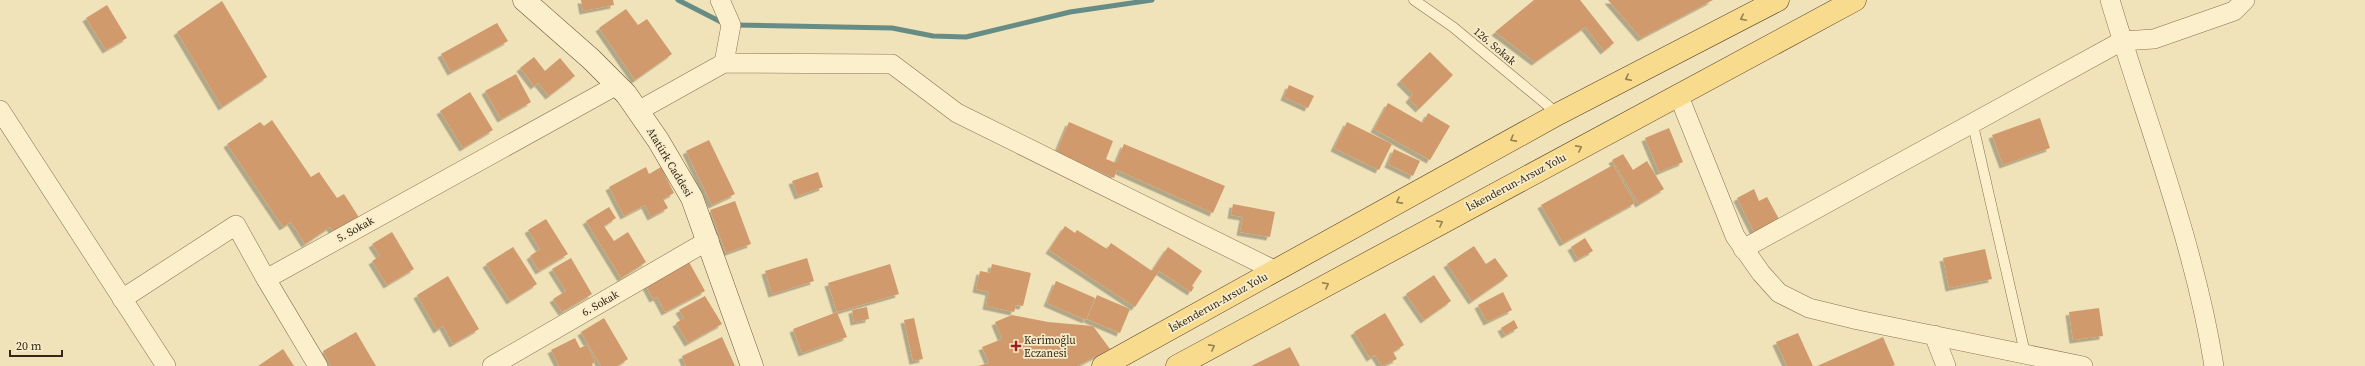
<svg xmlns="http://www.w3.org/2000/svg" width="2365" height="366" font-family="'Source Serif 4',serif">
<defs>
<filter id="shadow"><feDropShadow dx="-3.5" dy="3.5" stdDeviation="0" flood-color="#0004"/></filter>
</defs>
<rect width="100%" height="100%" fill="#f0e2b9"/>
<g fill="none" stroke-linecap="round" stroke-linejoin="round">
<g stroke="#668d85" stroke-width="5">
<polyline points="678,0 725,24"/>
<polyline points="735,25 892,28 933,36 966,37 1070,12 1152,0"/>
</g>
</g>
<g fill="#d19a6c" filter="url(#shadow)">
<polygon points="581,0 613,0 614,5 583,11"/>
<polygon points="1534,0 1580,0 1614,43 1604,51 1585,27 1535,62 1495,32"/>
<polygon points="1608,0 1713,0 1641,38"/>
<polygon points="222,1 267,77 222,107 177,32"/>
<polygon points="107,5 127,38 106,50 86,18"/>
<polygon points="626,9 638,25 647,19 672,54 635,80 599,28"/>
<polygon points="497,23 508,41 451,72 441,54"/>
<polygon points="1430,52 1453,75 1419,109 1409,99 1413,94 1400,81"/>
<polygon points="534,57 545,71 560,58 575,76 549,96 538,83 534,86 520,68"/>
<polygon points="516,74 531,102 501,119 485,91"/>
<polygon points="1289,85 1314,96 1308,108 1284,97"/>
<polygon points="470,92 493,130 463,148 440,111"/>
<polygon points="1388,103 1423,123 1428,113 1450,126 1430,160 1374,129"/>
<polygon points="2040,118 2050,148 2003,165 1992,135"/>
<polygon points="272,120 311,177 319,172 337,198 344,194 360,219 336,235 330,227 305,244 291,222 283,227 227,144 260,122 264,126"/>
<polygon points="1069,122 1113,141 1106,159 1116,163 1124,144 1225,186 1213,213 1117,170 1114,178 1056,153"/>
<polygon points="1347,122 1392,144 1379,170 1334,148"/>
<polygon points="1669,128 1683,162 1659,172 1645,138"/>
<polygon points="709,140 735,194 712,205 686,151"/>
<polygon points="1394,149 1420,161 1413,176 1388,164"/>
<polygon points="1623,154 1633,170 1647,161 1664,189 1639,204 1612,160"/>
<polygon points="1613,165 1635,203 1563,243 1541,205"/>
<polygon points="646,167 649,174 661,167 674,193 663,199 668,208 651,217 645,205 624,216 609,187"/>
<polygon points="818,172 823,187 798,196 792,181"/>
<polygon points="1754,189 1759,201 1767,197 1779,219 1754,232 1737,198"/>
<polygon points="735,201 751,244 726,253 710,210"/>
<polygon points="1233,204 1275,212 1270,237 1240,232 1243,217 1231,215"/>
<polygon points="609,207 616,218 604,226 614,241 628,232 646,262 621,278 586,221"/>
<polygon points="546,219 568,254 539,271 530,256 540,249 528,230"/>
<polygon points="1065,226 1075,233 1077,230 1107,249 1111,243 1152,271 1168,247 1202,271 1192,286 1194,287 1191,292 1159,271 1135,307 1049,250"/>
<polygon points="392,232 414,269 387,285 372,261 380,256 372,244"/>
<polygon points="1585,238 1593,251 1578,259 1571,247"/>
<polygon points="1474,246 1486,264 1495,258 1508,276 1472,301 1447,264"/>
<polygon points="513,247 537,284 510,301 486,264"/>
<polygon points="1985,249 1992,279 1949,288 1943,258"/>
<polygon points="571,258 592,294 562,312 553,299 566,291 552,269"/>
<polygon points="807,258 814,281 772,294 765,271"/>
<polygon points="689,262 705,291 665,312 657,297 653,299 645,284"/>
<polygon points="890,264 899,294 837,312 828,283"/>
<polygon points="992,264 1031,273 1023,306 1016,305 1014,312 986,306 989,292 976,289 980,271 990,273"/>
<polygon points="1434,275 1451,301 1424,320 1406,294"/>
<polygon points="448,276 479,329 453,344 443,326 437,330 417,295"/>
<polygon points="1056,281 1095,298 1086,320 1047,303"/>
<polygon points="1503,292 1512,310 1487,322 1478,305"/>
<polygon points="1097,295 1130,309 1120,333 1087,319"/>
<polygon points="705,296 722,324 688,343 676,323 684,318 679,310"/>
<polygon points="867,307 869,319 854,322 852,310"/>
<polygon points="2099,308 2103,336 2073,340 2069,312"/>
<polygon points="837,312 847,337 802,353 793,329"/>
<polygon points="1385,313 1404,345 1393,352 1397,359 1382,366 1375,355 1370,358 1354,332"/>
<polygon points="1012,315 1048,322 1093,326 1110,349 1077,366 978,366 989,363 982,347 1002,339 995,322"/>
<polygon points="604,318 628,359 617,366 601,366 581,332"/>
<polygon points="914,318 923,359 913,361 904,320"/>
<polygon points="1514,320 1518,328 1505,335 1501,328"/>
<polygon points="356,332 376,366 331,366 323,351"/>
<polygon points="1798,333 1813,366 1787,366 1776,342"/>
<polygon points="722,337 735,366 686,366 682,356"/>
<polygon points="1883,337 1895,365 1892,366 1817,366"/>
<polygon points="575,338 580,348 587,345 595,362 592,364 593,366 559,366 551,350"/>
<polygon points="1290,347 1300,366 1251,366"/>
<polygon points="283,349 294,366 258,366"/>
</g>
<g fill="none" stroke-linecap="round" stroke-linejoin="round">
<defs>
<g id="lane">
<polyline points="1414,0 1453,27 1558,114"/>
<polyline points="1973,125 2025,353"/>
</g>
<g id="street">
<polyline points="720,0 731,25 724,63"/>
<path d="M2110,0C2146,121 2194,241 2214,366"/>
<polyline points="1678,94 1735,236 1761,273 1779,293 1809,308 1858,320 2083,366"/>
<polyline points="0,110 166,366"/>
<polyline points="638,111 724,63 892,64 957,113 1274,270"/>
<polyline points="1743,249 2122,41 2154,39 2234,11 2245,0"/>
<polyline points="266,279 318,366"/>
<polyline points="122,299 236,225 266,279 617,85"/>
<polyline points="1934,335 1946,366"/>
<polyline points="492,366 709,240"/>
</g>
<polyline id="secondary" points="524,0 591,59 626,94 658,140 692,198 752,366"/>
<g id="primary">
<polyline points="1103,366 1558,114 1778,0"/>
<polyline points="1177,366 1855,0"/>
</g>
</defs>
<use href="#lane" stroke="#877153" stroke-width="11"/>
<use href="#street" stroke="#877153" stroke-width="20"/>
<use href="#secondary" stroke="#695236" stroke-width="23"/>
<use href="#primary" stroke="#543e28" stroke-width="23"/>
<use href="#lane" stroke="#fbefcc" stroke-width="10"/>
<use href="#street" stroke="#fbefcc" stroke-width="19"/>
<use href="#secondary" stroke="#fbefcc" stroke-width="22"/>
<use href="#primary" stroke="#f8db8c" stroke-width="22"/>
</g>
<defs><path id="oneway-chevron" d="M-2-3.5L2.5 0L-2 3.5" fill="none" stroke-width="1.6" stroke-linecap="round" stroke-linejoin="round"/></defs>
<g stroke="#968252">
<use href="#oneway-chevron" transform="translate(1743 18) rotate(153)"/>
<use href="#oneway-chevron" transform="translate(1628 78) rotate(153)"/>
<use href="#oneway-chevron" transform="translate(1513 139) rotate(151)"/>
<use href="#oneway-chevron" transform="translate(1579 148) rotate(-28)"/>
<use href="#oneway-chevron" transform="translate(1399 201) rotate(151)"/>
<use href="#oneway-chevron" transform="translate(1440 223) rotate(-28)"/>
<use href="#oneway-chevron" transform="translate(1326 285) rotate(-28)"/>
<use href="#oneway-chevron" transform="translate(1212 347) rotate(-28)"/>
</g>
<path fill="#9a231f" stroke="#f7ecc9" stroke-width="1.5" d="M1014 340h4v4h4v4h-4v4h-4v-4h-4v-4h4z"/>
<g text-anchor="middle" stroke-width="3.5" stroke-linejoin="round" paint-order="stroke">
<g font-size="11" fill="#352819" stroke="#f7ecc9">
<text transform="translate(1495 46) rotate(40)" y="4">126. Sokak</text>
<text transform="translate(670 162) rotate(59)" y="4">Atatürk Caddesi</text>
<text transform="translate(1516 182) rotate(-28)" y="4">İskenderun-Arsuz Yolu</text>
<text transform="translate(355 229) rotate(-29)" y="4">5. Sokak</text>
<text transform="translate(1218 302) rotate(-29)" y="4">İskenderun-Arsuz Yolu</text>
<text transform="translate(600 303) rotate(-30)" y="4">6. Sokak</text>
</g>
<g font-size="11" fill="#352819" stroke="#f7ecc9" text-anchor="start">
<text x="1024" y="344">Kerimoğlu<tspan x="1024" dy="13">Eczanesi</tspan></text>
</g>
</g>
<path d="M10 350v6h52v-6" fill="none" stroke="#352819" stroke-width="2"/>
<text x="16" y="350" font-size="12" fill="#352819" stroke="#f7ecc9" stroke-width="3" paint-order="stroke">20 m</text>
</svg>
